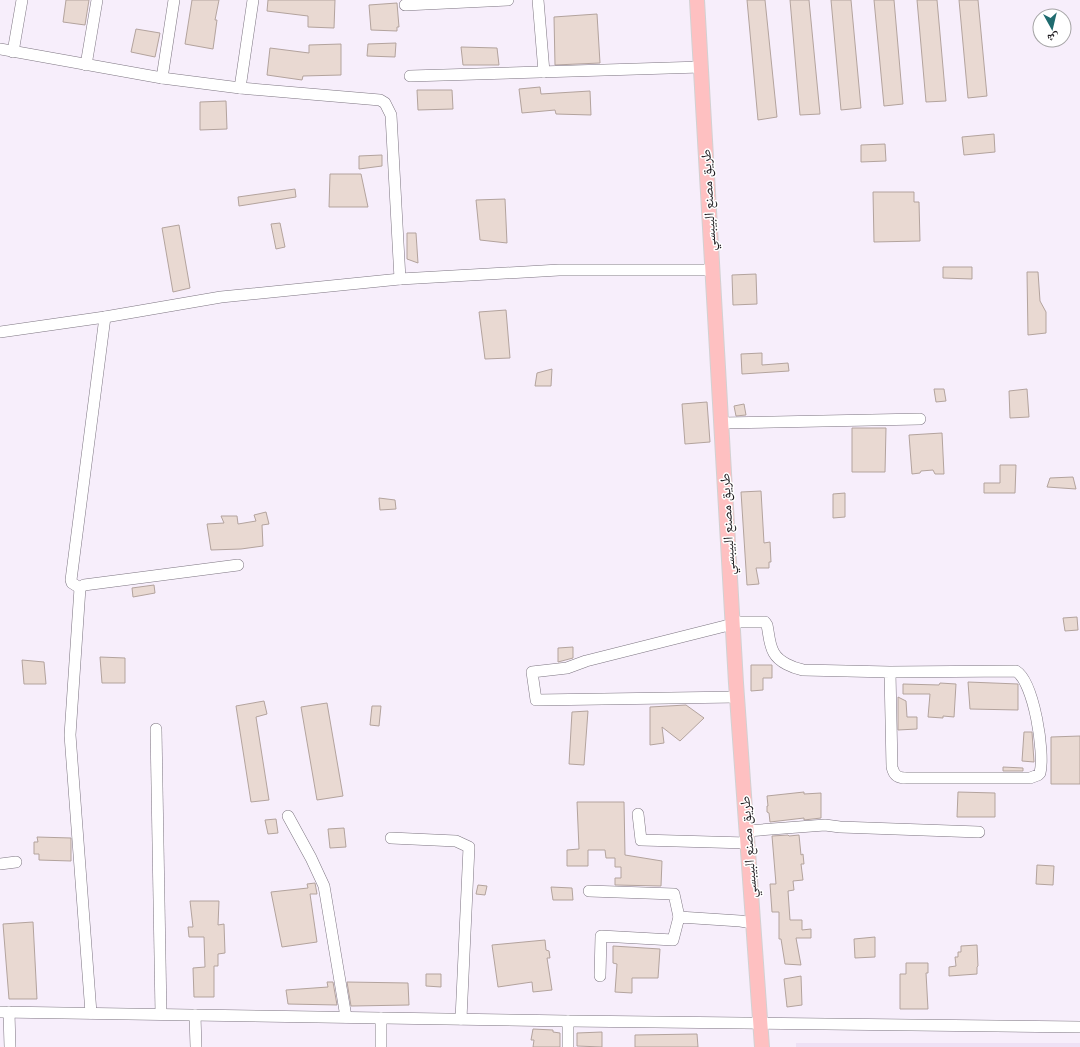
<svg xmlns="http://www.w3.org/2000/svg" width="1080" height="1047" font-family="Raleway,'Noto Naskh Arabic',sans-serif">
<rect width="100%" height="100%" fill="#f7eefb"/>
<rect fill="#eee1f5" x="796" y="1043" width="284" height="4"/>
<g fill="#e9d9d2" stroke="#b3a39d">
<polygon points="66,0 89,0 85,25 63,22"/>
<polygon points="192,0 219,0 215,20 217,20 213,49 185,44"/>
<polygon points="268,0 335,0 334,28 308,27 308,16 267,11"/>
<polygon points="747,0 765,0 777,117 758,120"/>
<polygon points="790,0 809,0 820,114 800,115"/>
<polygon points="831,0 851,0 861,108 841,110"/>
<polygon points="874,0 894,0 903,104 884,106"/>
<polygon points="917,0 937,0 946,101 926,102"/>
<polygon points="959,0 978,0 987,96 968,98"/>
<polygon points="397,3 399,27 397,27 397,31 371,30 369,5"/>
<polygon points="597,14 600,63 555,65 554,17"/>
<polygon points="136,29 160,33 155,57 131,52"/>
<polygon points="396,43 395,57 367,56 368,44"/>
<polygon points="341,44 341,75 303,76 302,80 267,75 270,48 309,53 309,45"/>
<polygon points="461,47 497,48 499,65 463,65"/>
<polygon points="540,87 541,94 590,91 591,115 556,114 555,110 522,113 519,89"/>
<polygon points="417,90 452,90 453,109 418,110"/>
<polygon points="226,101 227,129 200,130 200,102"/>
<polygon points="994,134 995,152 964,155 962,137"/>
<polygon points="885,144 886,161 861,162 861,145"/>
<polygon points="382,155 382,166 359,169 359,156"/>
<polygon points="330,174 361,174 368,207 329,207"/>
<polygon points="295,189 296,197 239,206 238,197"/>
<polygon points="873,192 914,192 914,202 919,202 920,241 874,242"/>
<polygon points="505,199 507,243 480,240 476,200"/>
<polygon points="280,223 285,247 276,249 271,224"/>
<polygon points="179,225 190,288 173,292 162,228"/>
<polygon points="407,233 416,233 418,263 407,259"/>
<polygon points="943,267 972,267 972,279 943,278"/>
<polygon points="1027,272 1038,272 1040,301 1046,312 1046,333 1028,335"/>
<polygon points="756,274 757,304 733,305 732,275"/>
<polygon points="506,310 510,358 485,359 479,312"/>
<polygon points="762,353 762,365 788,363 789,371 742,374 741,354"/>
<polygon points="552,369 551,386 535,386 537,373"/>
<polygon points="934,389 944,389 946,401 936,402"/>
<polygon points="1027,389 1029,417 1010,418 1009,391"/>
<polygon points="707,402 710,442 685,444 682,404"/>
<polygon points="744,404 746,415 736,416 734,406"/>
<polygon points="852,428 886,428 885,472 852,472"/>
<polygon points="942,433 944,474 935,474 933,470 921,471 920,473 912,474 909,435"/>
<polygon points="1000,465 1016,465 1015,493 984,493 984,483 1000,483"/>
<polygon points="1073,477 1076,489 1047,487 1050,478"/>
<polygon points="761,491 764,543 770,542 771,562 769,562 769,568 756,568 759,584 747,585 741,492"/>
<polygon points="845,493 845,517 833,518 833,494"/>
<polygon points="379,498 395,500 396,509 380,510"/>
<polygon points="266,512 269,524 262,525 263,546 241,549 211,550 207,524 224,523 221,516 237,516 238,524 256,521 254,515"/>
<polygon points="154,585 155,593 133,597 132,588"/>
<polygon points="1077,617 1078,630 1065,631 1063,618"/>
<polygon points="573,647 573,658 558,662 558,648"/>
<polygon points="100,657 125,658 125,683 102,683"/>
<polygon points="22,660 44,662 46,684 24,684"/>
<polygon points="751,665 772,665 772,678 763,678 763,690 751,691"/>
<polygon points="968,682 1018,684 1018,710 970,709"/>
<polygon points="940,683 956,684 954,717 943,716 943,718 928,717 930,694 903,694 903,684 939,685"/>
<polygon points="898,697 906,701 907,717 917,717 917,729 898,730"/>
<polygon points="264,701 267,714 256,717 269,800 251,802 236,706"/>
<polygon points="327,703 343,796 317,800 301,707"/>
<polygon points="686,705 704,718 680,741 662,727 664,743 650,745 650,707"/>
<polygon points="372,706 381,706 379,726 370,725"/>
<polygon points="588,711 584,765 569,764 572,712"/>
<polygon points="1024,732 1032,732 1034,762 1022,761"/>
<polygon points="1080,736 1080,784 1051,784 1051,737"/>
<polygon points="1003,767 1023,768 1023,771 1003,771"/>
<polygon points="804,792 804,794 821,793 821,818 804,820 804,818 770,822 769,813 767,812 767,806 768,806 767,796"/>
<polygon points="958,792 995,793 995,817 957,817"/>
<polygon points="577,802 624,802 625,855 662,861 661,886 615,885 615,878 621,878 621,867 615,867 615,858 606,858 605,850 588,850 588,866 567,866 567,850 579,849"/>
<polygon points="276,819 278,833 268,834 265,820"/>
<polygon points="344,828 346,847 330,848 328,829"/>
<polygon points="788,835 789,836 799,835 801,855 803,854 804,864 801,864 803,880 793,881 794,890 788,891 790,920 802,920 802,930 811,929 811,938 796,938 801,965 785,964 781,939 779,939 779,912 772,912 770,884 776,884 772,836"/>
<polygon points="37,837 71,838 71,861 39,860 39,854 34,854 34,842 38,842"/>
<polygon points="1037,865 1054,866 1053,885 1036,884"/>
<polygon points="315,883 317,894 310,894 317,942 282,947 271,892 308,888 307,884"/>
<polygon points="478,885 487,886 485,895 476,894"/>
<polygon points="551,887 572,888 573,900 553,900"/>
<polygon points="190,901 219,901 218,925 224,924 225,953 218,954 218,966 214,966 214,997 194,997 193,968 205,967 204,937 189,937 188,927 193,927"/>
<polygon points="33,922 37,999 9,999 3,924"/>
<polygon points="875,937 875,957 855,958 854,939"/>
<polygon points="545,940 546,950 549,951 550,958 547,958 552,990 533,992 532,982 498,987 492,945"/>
<polygon points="977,945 978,966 977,967 977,974 949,976 949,967 956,966 955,957 958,957 958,952 961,952 961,946"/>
<polygon points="613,946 660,949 658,978 632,978 632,993 615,992 617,964 613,963"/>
<polygon points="906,963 928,963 928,973 926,973 928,1009 900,1009 900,974 906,974"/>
<polygon points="426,974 441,974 441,987 426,986"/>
<polygon points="801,976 802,1005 787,1007 784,979"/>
<polygon points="327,982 333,982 337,1005 288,1004 286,990 328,987"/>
<polygon points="347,982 408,983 409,1005 353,1006 351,1006"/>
<polygon points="533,1029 553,1030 553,1032 560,1033 560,1047 533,1047 534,1040 531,1040"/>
<polygon points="602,1032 602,1047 577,1046 577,1033"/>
<polygon points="697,1034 698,1047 635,1047 635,1035"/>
</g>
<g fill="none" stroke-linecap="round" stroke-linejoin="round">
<defs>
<g id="minor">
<polyline points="538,0 544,72"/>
<polyline points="405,5 508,0"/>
<polyline points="0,49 162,78 240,88 380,100 385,103 391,115 400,279"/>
<polyline points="13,52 22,0"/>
<polyline points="86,65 97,0"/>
<polyline points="410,76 701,67"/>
<polyline points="162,78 174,0"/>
<polyline points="240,88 253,0"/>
<polyline points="0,332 105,317 221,297 400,279 559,270 712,270"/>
<polyline points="721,423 920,419"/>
<polyline points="80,588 72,583 71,580 105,317"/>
<path d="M733,622H765L767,625C769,634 769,645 774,653C779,662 793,668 803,670L890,672L1016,671C1034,682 1045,753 1040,773L1038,775L1030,778H907C898,778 894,776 892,767L890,672"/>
<polyline points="733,624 586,661 567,668 532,672 536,700 737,697"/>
<polyline points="156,729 161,1014"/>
<polyline points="638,814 641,840 747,843"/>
<polyline points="288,816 311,858 324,886 346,1017"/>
<polyline points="747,831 825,825 840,827 979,832"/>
<polyline points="391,838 456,841 469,847 461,1019"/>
<polyline points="0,864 16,862"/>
<polyline points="589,891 674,894 679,917"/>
<polyline points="600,976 601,936 673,940 679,917 740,921 753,923"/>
<polyline points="0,1012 568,1021 1080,1027"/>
<polyline points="9,1012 10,1047"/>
<polyline points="91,1013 70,735 80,588 84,585 238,565"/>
<polyline points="195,1015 196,1047"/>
<polyline points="381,1018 381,1047"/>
<polyline points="568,1021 568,1047"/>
</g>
<polyline id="major" points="697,0 736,683 762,1047"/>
</defs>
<use href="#minor" stroke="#7d7581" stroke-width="12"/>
<use href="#major" stroke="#d2d1d2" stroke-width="16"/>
<use href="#minor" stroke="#fff" stroke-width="11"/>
<use href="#major" stroke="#fec0c1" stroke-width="14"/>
</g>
<g text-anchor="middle" stroke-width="3" stroke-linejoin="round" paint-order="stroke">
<g font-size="14" fill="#1e1b1f" stroke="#fff">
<text transform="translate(708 200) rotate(-93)" y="5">طريق مصنع البيبسي</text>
<text transform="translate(727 524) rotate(-93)" y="5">طريق مصنع البيبسي</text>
<text transform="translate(748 847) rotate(-94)" y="5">طريق مصنع البيبسي</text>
</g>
</g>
<g transform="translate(1052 28) rotate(172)"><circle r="19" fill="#ffffff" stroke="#a5a4a5"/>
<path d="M0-3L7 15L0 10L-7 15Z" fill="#1f6b6f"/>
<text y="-6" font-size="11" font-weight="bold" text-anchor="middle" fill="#1e1b1f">ش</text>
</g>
</svg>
